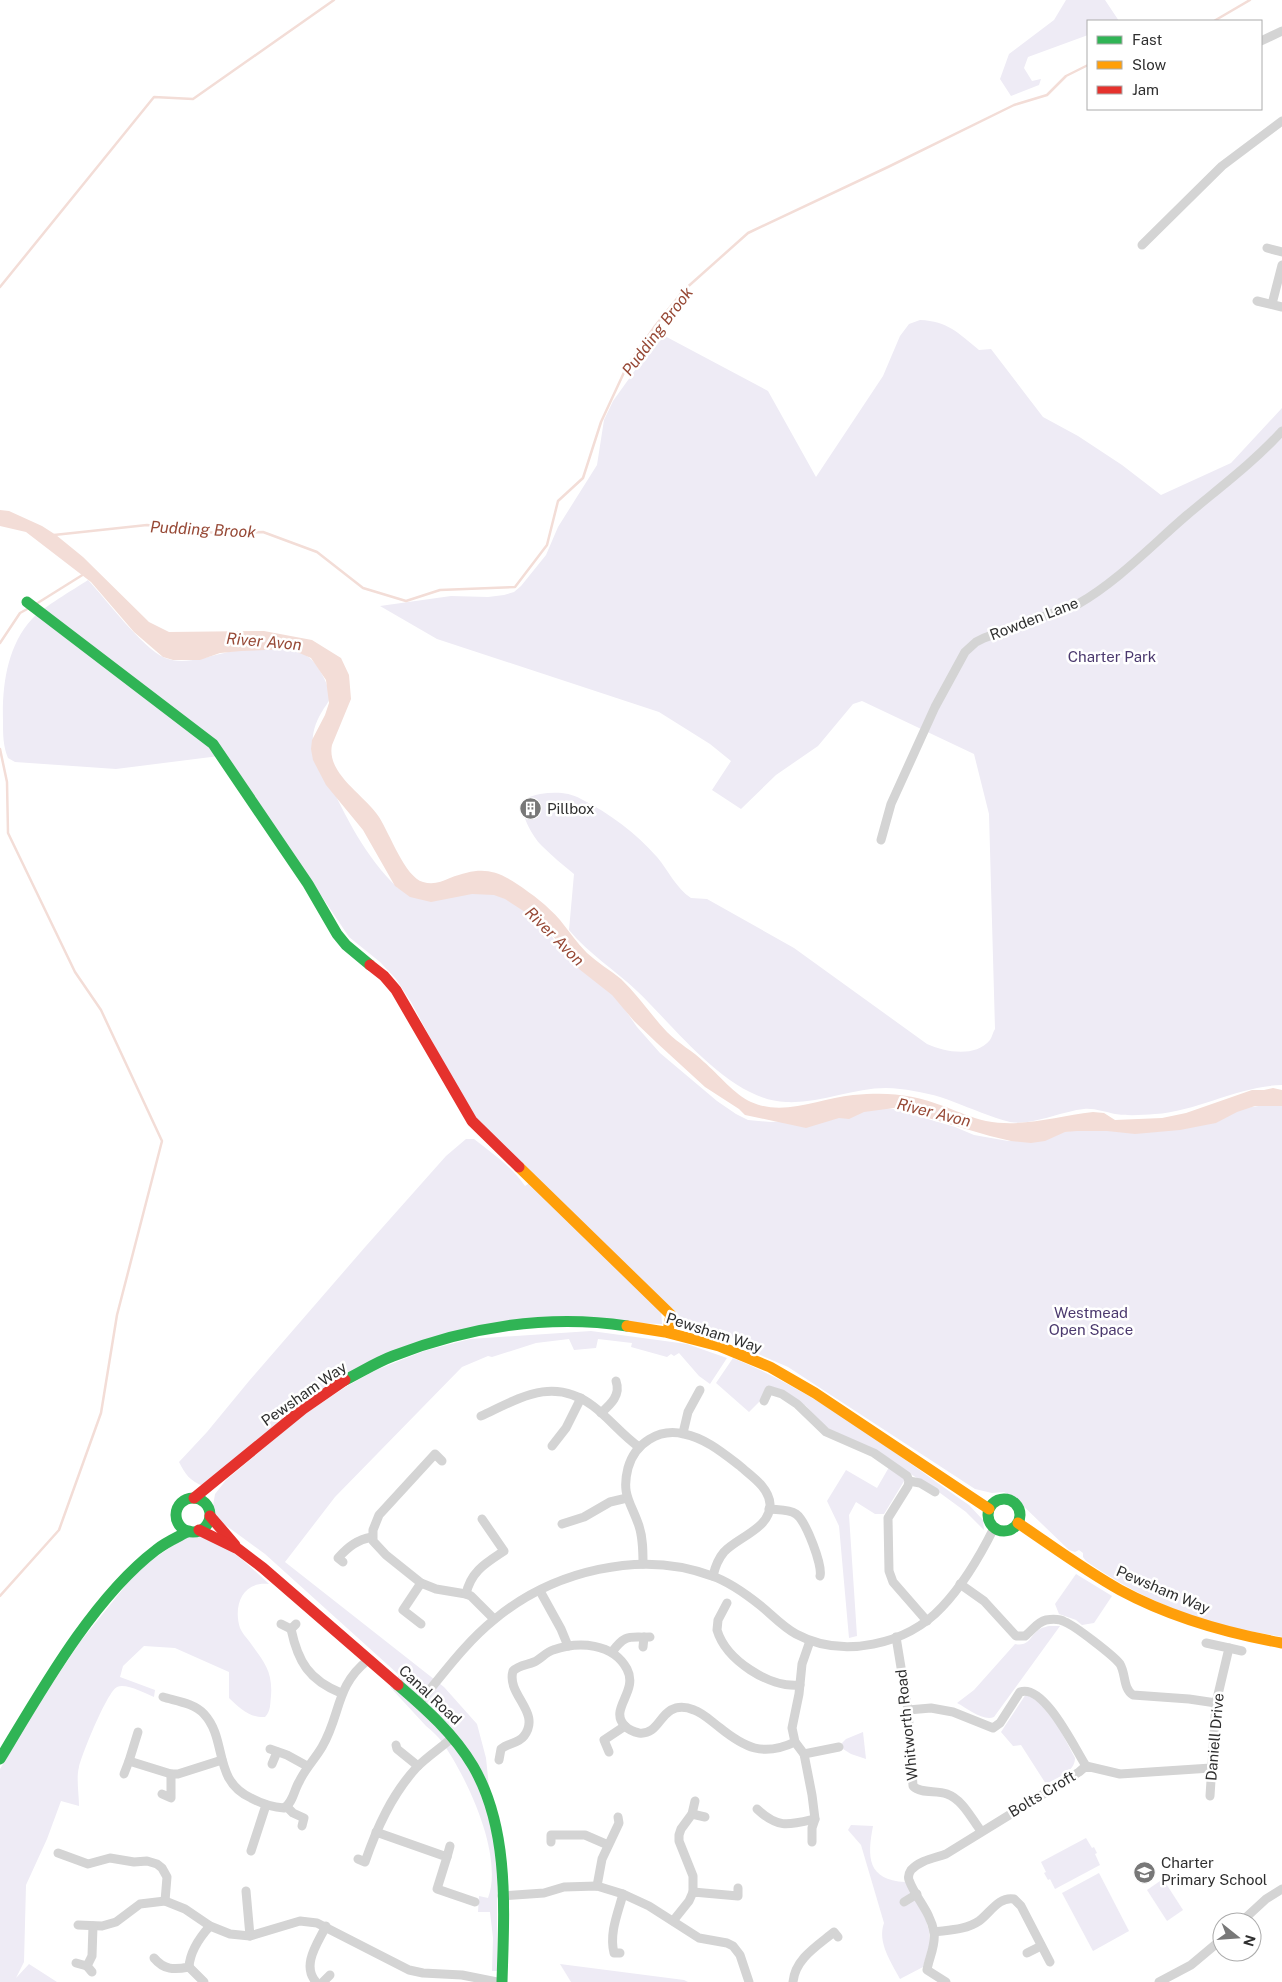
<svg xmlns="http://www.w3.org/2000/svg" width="1282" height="1982" font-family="'Public Sans',sans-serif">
<rect width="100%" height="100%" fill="#fff"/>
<g fill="#eeebf5">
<polygon points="1066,0 1105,0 1119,21 1088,21 1088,35 1028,57 1024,68 1032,81 1041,79 1039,85 1011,96 1000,79 1009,54 1054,20"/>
<path d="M920,320C948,321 958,333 979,350L991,349L1043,417L1078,436L1122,465L1161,495L1231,463L1282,408V1085C1238,1086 1198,1111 1155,1114C1142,1115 1128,1116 1115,1114C1105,1112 1094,1108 1084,1109C1062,1111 1032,1126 1010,1122C990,1117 973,1109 954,1102C937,1095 918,1091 900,1089C863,1083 824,1104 786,1102C729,1100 676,1028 637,991C615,970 589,954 569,930L574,874C563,865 552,856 542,846C534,839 518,812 524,802C526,797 535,795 540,794C555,792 568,792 581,799C609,813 636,833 657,857C668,870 676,888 691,898L707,899L794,948L927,1044C945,1052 975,1058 990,1040C992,1037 993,1032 995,1029L989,814L974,754L862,701L853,704L818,746L776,775L741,809L712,790L731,761L710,744L659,712L437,639L380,606L451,596L488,597L504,595L514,592L521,586L546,555L558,527L597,465L604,420L613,401L661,334L768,391L816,477L883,376L900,336L909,324Z"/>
<path d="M88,580C105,598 143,649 165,658C182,665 203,658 220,654C241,648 296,642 312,660C320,668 331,688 329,700C328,703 324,708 323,710C316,721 310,736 314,750C317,759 323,768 327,777C345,816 366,858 398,888L507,890L532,907L562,951L610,988L637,1027L660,1053L717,1101L736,1114L748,1120L771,1122L802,1120L877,1107L894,1109L955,1127L974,1135L1008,1141H1017L1056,1133L1282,1103V1637C1262,1633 1241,1630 1221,1625C1173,1612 1126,1589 1086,1561L1083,1557V1553L1079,1550L1075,1552L1069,1550L1016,1499L1004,1492L992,1493L975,1489L788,1367L735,1344L731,1333L720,1329L711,1334L681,1325L678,1314L474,1119L411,1002L396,979L380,962L349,937L227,755L116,769L15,762L8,758C3,746 3,734 3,721C2,686 7,646 32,619C43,607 73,590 88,580Z"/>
<path d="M466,1139H474C492,1153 512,1167 525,1186L531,1182L661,1309L662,1324L522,1319L369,1364L203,1486C190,1481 185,1474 179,1462L207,1432L249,1381L366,1246L446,1156Z"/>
<path d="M591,1331L687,1344L727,1358L710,1384L699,1376L679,1353L674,1356L671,1354L667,1357L631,1347L632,1343L598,1339L596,1348L574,1350L569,1339L536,1343L492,1357L488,1356L462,1367L335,1497L285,1562L444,1687L477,1724L486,1758L497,1865V1971H492L493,1938L490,1912H478L479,1896L488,1898C504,1856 467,1777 442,1742C438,1736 432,1731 426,1726C414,1713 402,1700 390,1687L399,1675L265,1554L224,1524L215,1514L213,1506L215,1494L226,1480L302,1416L347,1386L376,1370L424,1351L470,1339Z"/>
<path d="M733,1358C819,1393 893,1452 969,1505L983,1520L984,1530L966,1512L936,1490L909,1473L884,1514H875L856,1502L849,1515L857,1636L849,1638L839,1526L827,1501L846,1470L877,1488L892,1462L832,1431L820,1422L806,1406L774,1387L749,1412L716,1383Z"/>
<path d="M195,1536C225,1540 247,1564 269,1584C242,1581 233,1606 240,1628C242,1633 246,1637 249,1641C263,1661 273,1670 271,1696C270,1704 271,1711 265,1717C249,1718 240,1708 229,1698V1672L175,1648L144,1646L123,1666L120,1677L155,1690L154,1697C144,1693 126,1683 117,1687C107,1692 82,1754 79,1767C76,1778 79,1794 79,1806L61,1801L47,1839L26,1885L24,1962L16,1978L29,1964L57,1982H0V1769L36,1708L80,1642L139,1569L185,1537Z"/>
<polygon points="1076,1574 1112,1596 1094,1623 1082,1625 1076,1620 1059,1614 1055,1604"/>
<path d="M1049,1626H1060L994,1717C984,1722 967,1708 957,1703L974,1690L1015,1644C1030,1647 1030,1635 1040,1629C1043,1627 1046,1627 1049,1626Z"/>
<path d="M1026,1694L1049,1709L1075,1758C1075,1772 1058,1777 1046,1784L1021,1745L1013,1746L1001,1732Z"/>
<polygon points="863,1732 866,1759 851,1754 843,1749 842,1743 846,1739"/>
<path d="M851,1825L873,1826C867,1857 867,1880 905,1882L924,1913L929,1931L930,1943L923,1967L900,1979C891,1962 877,1942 884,1923L861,1845L848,1830Z"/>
<polygon points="1086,1838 1092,1848 1094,1847 1097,1853 1095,1854 1100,1865 1055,1889 1050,1879 1048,1880 1044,1873 1046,1872 1041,1862"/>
<polygon points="1099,1873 1129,1931 1093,1951 1062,1893"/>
<polygon points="1163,1879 1183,1910 1167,1921 1147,1890"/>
<polygon points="560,1964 684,1980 688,1982 571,1982"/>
</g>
<path fill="#f3ddd7" d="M0,510L9,511L42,526L56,535L83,557L149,622L169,632L264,631L312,640L341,658L349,675L351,699L332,745C326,774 365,795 379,817C390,834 405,877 423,882C433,885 441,882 450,878C477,868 492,867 517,884C532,894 548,906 560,920C569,931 577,943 587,953C598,963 610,970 621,979C638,995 651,1015 667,1032C679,1044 693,1051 704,1062C718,1074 735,1095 751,1102C784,1117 820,1098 853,1095C890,1092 911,1094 946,1107C959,1112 972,1118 986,1121C1023,1128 1057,1116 1093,1112L1104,1113L1115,1120L1162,1118L1186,1113L1252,1090H1264L1273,1088L1282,1090V1106H1255L1237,1112L1216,1123L1180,1130L1135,1134L1107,1131H1077L1065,1132L1045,1141L1031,1143L1011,1141L990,1136L894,1108L864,1112L849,1119L839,1118L806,1128L745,1115L739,1109L705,1087L657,1043L634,1021L612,995L579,969L553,936L525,912L505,899L494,895L472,894L431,902L410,897L395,886L363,830L326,785L313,760L311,749L312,740L325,715L329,703L326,680L311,658L290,649L241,651L220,653L200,660H173L163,657L134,632L91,582L26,532L0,526Z"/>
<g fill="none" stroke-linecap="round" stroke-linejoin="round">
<g stroke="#f3ddd7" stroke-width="2.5">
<polyline points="1214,21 1250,0"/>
<polyline points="0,287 154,97 193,99 334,0"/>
<polyline points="54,535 147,525 216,533 263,532 317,552 363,588 406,601 440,590 515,587 547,545 558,501 583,478 601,422 627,366 655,326 683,291 748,233 888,167 1014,105 1047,95 1066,76 1088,65"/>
<polyline points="36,604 84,574"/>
<polyline points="0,643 20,613 29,608"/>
<polyline points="0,749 7,782 8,833 75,972 101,1010 162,1141 117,1315 101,1413 59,1530 0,1596"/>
</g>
<g stroke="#d4d4d4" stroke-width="9">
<polyline points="1261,41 1282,31"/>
<polyline points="1142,245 1222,166 1282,121"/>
<polyline points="1267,248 1282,252"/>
<polyline points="1257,301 1282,307"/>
<polyline points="1272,304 1282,265"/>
<path d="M881,840L891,804L935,707L965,652L976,642L984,638L1078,604C1118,581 1152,545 1187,515C1219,488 1254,462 1282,431"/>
<polyline points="764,1401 769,1390 782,1394 797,1404 826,1432 874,1453 907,1476 909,1481 908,1486 888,1518 889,1571 893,1582 927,1621"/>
<path d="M601,1413C611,1404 621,1395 616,1381"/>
<path d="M481,1416C520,1398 553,1376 593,1406C609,1418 622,1435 639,1447"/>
<polyline points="683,1433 688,1412 700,1390"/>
<polyline points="552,1446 566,1428 581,1398"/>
<polyline points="442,1461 435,1454 379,1515 373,1530 373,1541 386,1555 421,1583 436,1589 466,1594 471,1596 494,1619"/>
<polyline points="909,1481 920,1483 935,1492"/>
<path d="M769,1509C778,1510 789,1509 796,1514C806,1521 823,1566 820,1576"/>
<polyline points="562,1524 584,1517 610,1502 627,1498"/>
<path d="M343,1562L338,1558C349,1546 357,1540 372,1537"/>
<path d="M643,1564C643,1551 643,1538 639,1526C631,1502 621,1495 628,1468C635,1443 659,1428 684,1434C705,1438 723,1453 740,1466C751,1476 769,1487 770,1504C771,1528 738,1537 724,1552C718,1559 715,1567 713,1576"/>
<path d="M960,1584L984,1601L1016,1636H1025C1032,1631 1037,1622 1046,1620C1052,1619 1060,1619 1065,1622C1074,1625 1114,1656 1120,1664C1126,1674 1123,1689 1133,1695L1189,1699L1216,1703"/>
<polyline points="540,1591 561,1629 568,1646"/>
<path d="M466,1594C471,1571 486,1563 504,1551L482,1519"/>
<path d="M727,1603L718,1620L717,1630C726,1660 769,1688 800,1685"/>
<polyline points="281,1624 291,1629"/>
<path d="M296,1624L291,1629C298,1662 309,1680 341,1693"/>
<polyline points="421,1624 403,1610 421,1583"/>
<path d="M896,1637L908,1710L913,1786C921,1794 936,1790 947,1794C963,1800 971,1818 981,1831"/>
<polyline points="810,1641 802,1664 799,1694 792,1728 795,1742 804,1754 812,1795 815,1819 812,1828 812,1842"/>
<polyline points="1206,1643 1229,1648 1216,1703 1210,1796"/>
<polyline points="643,1647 644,1637"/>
<polyline points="1229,1648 1242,1651"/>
<path d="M612,1652C626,1633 629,1638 650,1637"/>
<path d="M163,1697C176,1701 194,1703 204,1714C228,1740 212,1780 251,1798C262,1804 272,1807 284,1808C293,1803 294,1790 299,1782C305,1769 315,1759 322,1747C341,1715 335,1686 368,1660"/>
<path d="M419,1703C443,1674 466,1642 495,1619C553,1571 641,1549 712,1576C730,1582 746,1594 761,1606C772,1615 783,1627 796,1634C842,1659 907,1645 942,1607C962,1586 981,1554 994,1528"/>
<path d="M908,1710L931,1708L953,1712L993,1728L1000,1723L1020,1692C1044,1683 1075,1749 1086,1766"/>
<polyline points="396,1745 397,1749 418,1766"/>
<polyline points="270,1749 287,1755 307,1766"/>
<polyline points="609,1752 604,1740 625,1726"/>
<polyline points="804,1754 839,1747"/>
<path d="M499,1760L501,1749C507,1743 518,1744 524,1736C542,1712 506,1695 513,1671C519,1665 527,1665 534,1662C541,1659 546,1652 553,1650C579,1641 613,1643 627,1669C639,1692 608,1709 625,1726C629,1730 634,1732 639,1733C656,1735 659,1717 671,1710C678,1706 687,1707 694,1710C703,1713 711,1721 719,1727C745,1748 763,1757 795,1742"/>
<polyline points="129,1761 138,1732"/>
<polyline points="272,1764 277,1752"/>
<polyline points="124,1774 129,1761 171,1774 178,1774 222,1760"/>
<polyline points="162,1794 171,1798 171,1774"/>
<polyline points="287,1807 293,1813 304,1818 302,1826"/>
<path d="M757,1809C778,1829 789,1825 815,1819"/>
<polyline points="692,1814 705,1817"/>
<polyline points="376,1832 447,1857 437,1889 475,1902"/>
<polyline points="551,1842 551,1835 585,1835 608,1845"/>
<polyline points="251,1851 266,1805"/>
<polyline points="58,1853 88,1864 110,1858 134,1862 147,1861 157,1864 162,1868 167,1877 165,1901"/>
<polyline points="447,1857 450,1846"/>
<path d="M358,1859L365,1862C377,1827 392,1794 417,1767C428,1756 442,1747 453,1737"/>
<polyline points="597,1886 602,1859 619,1823 618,1817"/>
<polyline points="246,1891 250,1936"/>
<polyline points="693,1892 693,1876 679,1841 679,1835 681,1829 692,1814 695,1801"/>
<polyline points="502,1896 544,1893 564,1887 597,1886 623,1894 649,1906 699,1938 727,1943 733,1946 740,1955 749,1982"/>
<polyline points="904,1902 917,1894"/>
<polyline points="673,1921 689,1901 693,1892 738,1896 738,1888"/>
<polyline points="1241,1922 1266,1899 1282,1889"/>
<polyline points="78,1925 102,1926 116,1922 140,1904 165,1901 185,1909 210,1926 230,1934 250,1936 300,1921 317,1923 409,1970 423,1973 462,1975 497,1982"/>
<path d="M934,1932C949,1930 966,1930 979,1921C990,1913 999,1896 1014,1899L1021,1906L1050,1962"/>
<path d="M620,1953H614C609,1933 618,1913 623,1894"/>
<polyline points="1027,1953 1041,1946"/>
<path d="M154,1958C164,1970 174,1970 189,1967C190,1951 200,1937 210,1926"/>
<polyline points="76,1963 87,1966"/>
<polyline points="189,1967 204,1982"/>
<polyline points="92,1972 87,1966 92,1956 93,1926"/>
<path d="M316,1982C301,1965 318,1943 326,1926"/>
<polyline points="323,1982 330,1975"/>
<path d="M793,1982C795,1959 817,1946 834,1932L838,1937"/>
<path d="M946,1982L927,1970C929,1957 936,1946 934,1932C930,1911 916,1899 909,1880C908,1877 909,1873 911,1870C920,1860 935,1858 946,1854L1079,1772L1086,1766L1120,1774L1211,1768"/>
<polyline points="1159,1982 1191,1965 1222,1939"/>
</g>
<g stroke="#30b455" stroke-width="11">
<polyline points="27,602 213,744 308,884 337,934 346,945 370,965"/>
<path d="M345,1380C361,1372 377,1362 393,1356C467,1327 548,1314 627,1326"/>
<circle cx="193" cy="1515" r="17"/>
<circle cx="1004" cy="1515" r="16"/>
<path d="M398,1685C426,1709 454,1734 473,1766C510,1829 504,1911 502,1982"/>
<path d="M0,1759C41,1691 93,1598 156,1550C166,1542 178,1537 189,1531"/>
</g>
<g stroke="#ff9f0a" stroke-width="11">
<polyline points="519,1167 671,1315 668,1331"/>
<polyline points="627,1326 665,1332 719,1346 770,1367 815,1393 989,1509"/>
<path d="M1018,1523C1052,1546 1084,1570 1120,1590C1170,1617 1226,1633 1282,1643"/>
</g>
<g stroke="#e5322d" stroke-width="11">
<polyline points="370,965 384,976 396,990 472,1121 519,1167"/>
<polyline points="194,1498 303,1409 345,1380"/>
<polyline points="210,1516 235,1545"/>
<polyline points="199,1530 238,1549 263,1568 398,1685"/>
</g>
</g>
<defs>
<symbol id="building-disc" viewBox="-11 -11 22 22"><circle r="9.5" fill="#787878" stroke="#fff"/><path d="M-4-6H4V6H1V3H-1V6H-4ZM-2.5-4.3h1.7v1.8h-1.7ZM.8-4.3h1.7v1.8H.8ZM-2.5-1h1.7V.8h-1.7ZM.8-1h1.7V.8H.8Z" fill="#fff"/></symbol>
<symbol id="school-disc" viewBox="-11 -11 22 22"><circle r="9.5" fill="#787878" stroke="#fff"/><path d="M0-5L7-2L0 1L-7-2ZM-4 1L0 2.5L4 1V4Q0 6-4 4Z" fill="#fff"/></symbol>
</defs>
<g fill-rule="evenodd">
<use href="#building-disc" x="518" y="796" width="25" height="25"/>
<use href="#school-disc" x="1132" y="1860" width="25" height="25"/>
</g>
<g text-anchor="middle" stroke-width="5" stroke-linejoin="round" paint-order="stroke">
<g font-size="15" fill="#2f2f2f" stroke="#fff">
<text transform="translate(1034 619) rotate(-21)" y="5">Rowden Lane</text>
<text transform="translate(714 1333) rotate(18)" y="5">Pewsham Way</text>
<text transform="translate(304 1394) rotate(-35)" y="5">Pewsham Way</text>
<text transform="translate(1163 1590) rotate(23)" y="5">Pewsham Way</text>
<text transform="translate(430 1695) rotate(43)" y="5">Canal Road</text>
<text transform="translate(907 1725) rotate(-96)" y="5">Whitworth Road</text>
<text transform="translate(1215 1737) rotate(-85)" y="5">Daniell Drive</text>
<text transform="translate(1042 1794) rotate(-31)" y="5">Bolts Croft</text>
</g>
<g font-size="15" fill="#4b396e" stroke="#fff">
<text x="1112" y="662">Charter Park</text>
<text x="1091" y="1318">Westmead<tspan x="1091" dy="17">Open Space</tspan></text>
</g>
<g font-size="15" fill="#2f2f2f" stroke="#fff" text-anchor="start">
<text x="547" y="814">Pillbox</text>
<text x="1161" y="1868">Charter<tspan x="1161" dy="17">Primary School</tspan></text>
</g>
<g font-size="16" font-style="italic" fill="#974936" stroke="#fff">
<text transform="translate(657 331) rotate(-53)" y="6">Pudding Brook</text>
<text transform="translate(203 529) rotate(3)" y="6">Pudding Brook</text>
<text transform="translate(264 641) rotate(5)" y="6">River Avon</text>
<text transform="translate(555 936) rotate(45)" y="6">River Avon</text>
<text transform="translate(934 1112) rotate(14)" y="6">River Avon</text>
</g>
</g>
<rect x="1087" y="20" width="175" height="90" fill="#ffffff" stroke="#acacac"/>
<rect x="1097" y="36" width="25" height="8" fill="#30b455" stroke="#acacac"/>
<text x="1132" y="45" font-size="15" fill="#2f2f2f">Fast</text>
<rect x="1097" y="61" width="25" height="8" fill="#ff9f0a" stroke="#acacac"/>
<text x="1132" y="70" font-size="15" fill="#2f2f2f">Slow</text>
<rect x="1097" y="86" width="25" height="8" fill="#e5322d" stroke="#acacac"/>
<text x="1132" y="95" font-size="15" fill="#2f2f2f">Jam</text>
<g transform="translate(1237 1937) rotate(107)"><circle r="24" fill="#ffffff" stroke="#acacac"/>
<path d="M0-4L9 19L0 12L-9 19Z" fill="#787878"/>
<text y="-8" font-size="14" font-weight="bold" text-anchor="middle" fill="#2f2f2f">N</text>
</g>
</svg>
